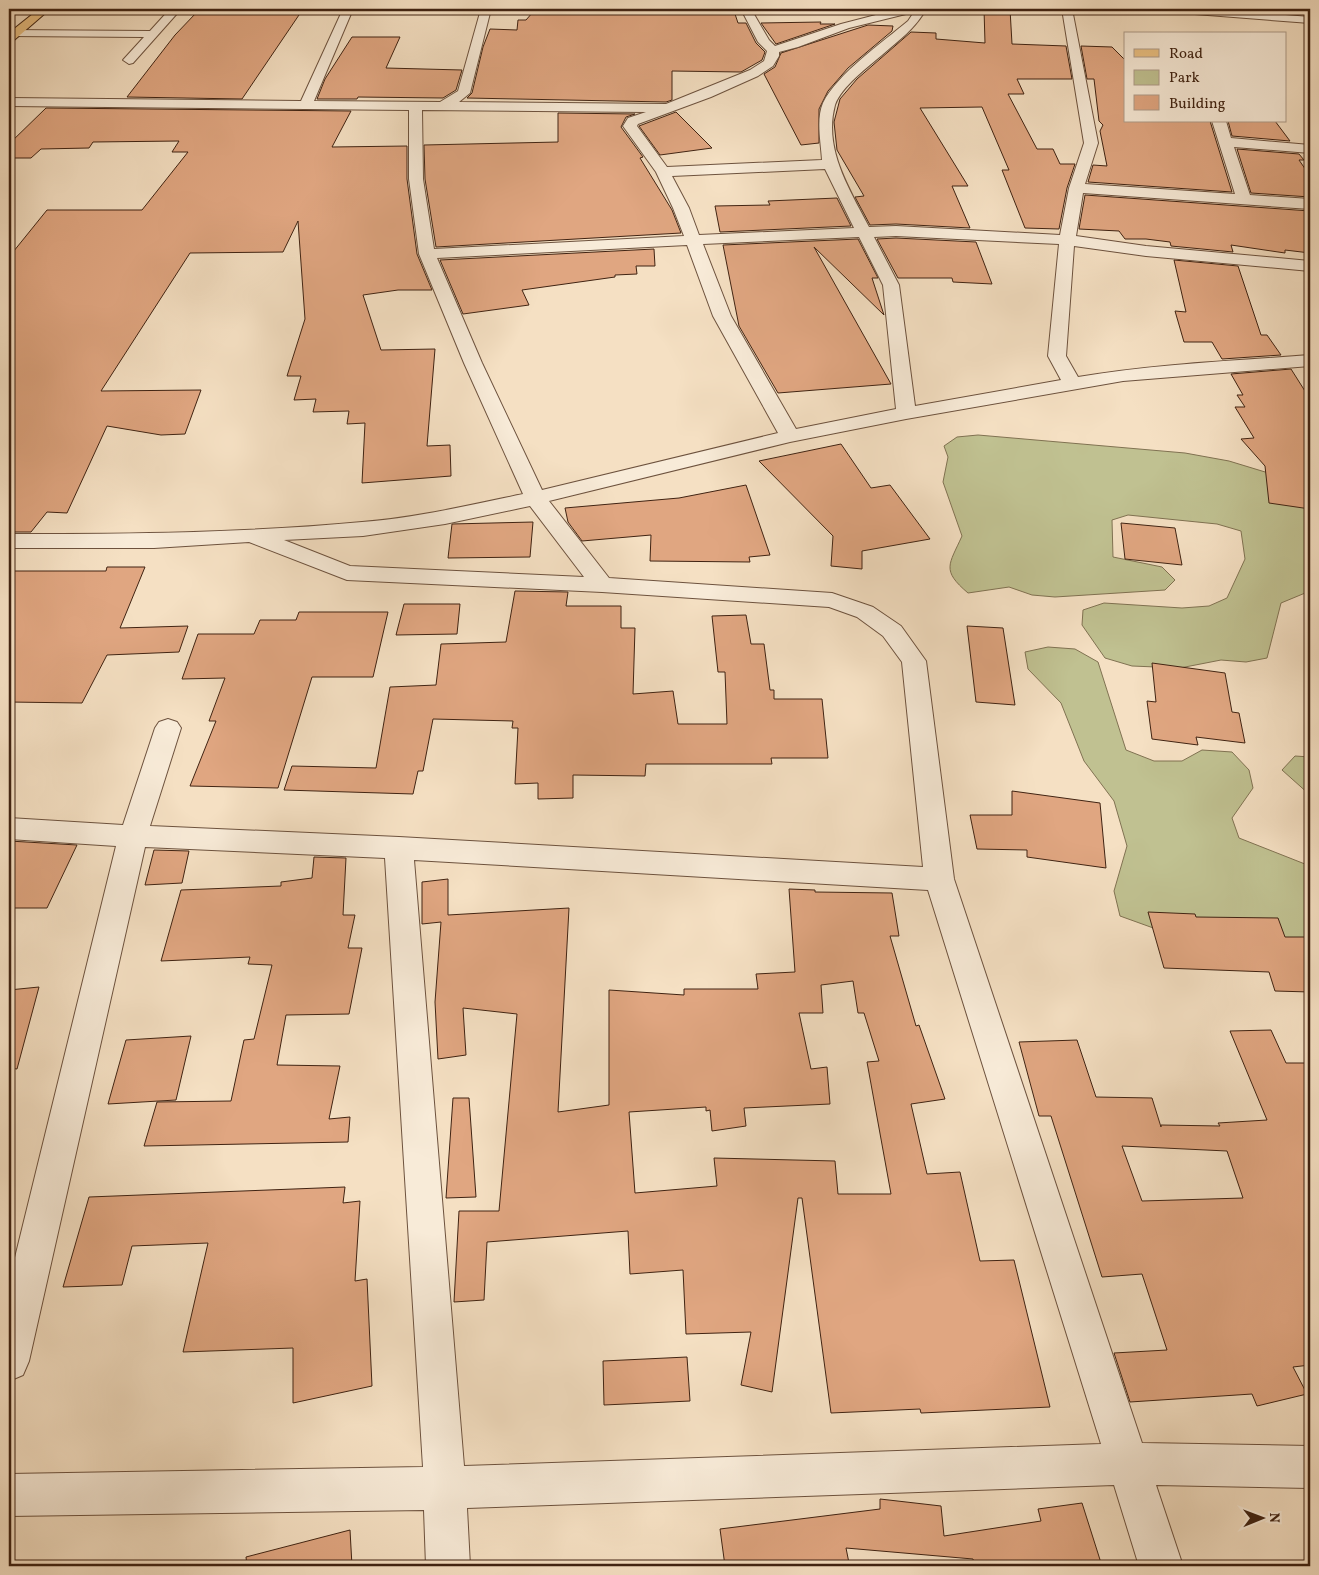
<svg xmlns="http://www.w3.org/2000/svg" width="1319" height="1575" font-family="Vollkorn,serif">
<rect width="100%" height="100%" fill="#f5e0c3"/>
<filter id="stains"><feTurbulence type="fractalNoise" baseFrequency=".004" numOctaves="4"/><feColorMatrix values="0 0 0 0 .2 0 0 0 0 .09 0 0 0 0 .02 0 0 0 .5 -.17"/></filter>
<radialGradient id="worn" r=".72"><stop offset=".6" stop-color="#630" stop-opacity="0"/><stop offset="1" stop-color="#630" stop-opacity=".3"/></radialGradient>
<g fill="#c0c191" stroke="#807252">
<path d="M978,435L1185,453L1229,461L1275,475L1310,477V591L1281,603L1267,658L1246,662L1221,660L1180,668L1132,666L1105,658L1082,625L1083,610L1104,603L1182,608L1209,606L1227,598L1245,559L1241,531L1217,524L1128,515L1112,520L1113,557L1162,567L1175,580L1165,590L1055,597L1032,595L1009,587L968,593C941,570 949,565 962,536L943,482L948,457L944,446L957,437Z"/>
<polygon points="1048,647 1075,649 1098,662 1126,750 1154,761 1182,761 1202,750 1232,752 1249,770 1253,788 1232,818 1239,838 1310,866 1310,945 1181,938 1120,916 1114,891 1127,846 1114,801 1084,761 1061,703 1028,669 1025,652"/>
<polygon points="1295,756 1310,757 1310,795 1282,770"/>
</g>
<g fill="#e0a681" stroke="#402312" fill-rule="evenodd">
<polygon points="984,9 1010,9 1012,44 1066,46 1072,79 1017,79 1024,94 1008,94 1037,149 1053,149 1060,164 1075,164 1067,188 1059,229 1025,228 1002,170 1009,170 982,107 920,108 968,186 952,186 970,228 896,224 870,225 855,197 864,196 837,150 834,122 840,99 857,79 911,32 936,33 936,39 985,43"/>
<polygon points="593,11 734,11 738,23 746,23 756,43 765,52 762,60 741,72 672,71 672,100 666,102 467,98 472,93 483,47 490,29 517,30 518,20 526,20 533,12 574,14 575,12"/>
<polygon points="301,12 242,99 127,97 175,35 196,13"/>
<polygon points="821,22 820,24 835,24 776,44 761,23"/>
<polygon points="868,25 893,26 892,31 848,68 828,91 819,109 819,143 801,145 764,74 775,67 781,53"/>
<polygon points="352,37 400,37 386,68 462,70 456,90 443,98 358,97 357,99 317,99 325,79"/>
<polygon points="1081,46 1112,47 1125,60 1125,121 1210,121 1232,192 1088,182 1093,165 1107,166 1100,131 1103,125 1099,121 1094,79 1087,79"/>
<polygon points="46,108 351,111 332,147 407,146 407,179 417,254 432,290 398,290 363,295 381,350 435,349 427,446 450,445 451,476 362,483 365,423 347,424 349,411 313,412 316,399 294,400 301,376 287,376 305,319 298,221 283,252 190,253 101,391 201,390 185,434 161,435 107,426 67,513 47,512 31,532 9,532 9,257 47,210 142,210 188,152 172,152 179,141 93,142 89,148 41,149 31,158 9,158 9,144"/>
<polygon points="676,112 712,148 660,155 639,126"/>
<polygon points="558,113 635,114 626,117 621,127 643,157 640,158 672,210 681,233 436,247 425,179 424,145 558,142"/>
<polygon points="1228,121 1275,121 1290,141 1232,136"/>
<polygon points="1237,149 1299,154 1304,160 1299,160 1310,176 1310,197 1251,193"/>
<polygon points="1085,195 1310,211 1310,253 1285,250 1285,253 1231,245 1233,252 1171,246 1170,242 1146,239 1125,239 1119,231 1079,229"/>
<polygon points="837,198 851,226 720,232 715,206 770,205 768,201"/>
<polygon points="896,238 976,242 992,284 953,282 952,278 898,278 877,239"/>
<polygon points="858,239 878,278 872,278 884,315 814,247 891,384 778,393 739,326 723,245"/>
<polygon points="654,249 655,266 636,266 637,274 615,275 615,277 522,290 529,305 463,314 440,260"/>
<polygon points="1174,260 1238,266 1261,335 1267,335 1281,355 1222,359 1212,342 1184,342 1175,311 1186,312"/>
<polygon points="1291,369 1310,399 1310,509 1269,503 1265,466 1241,439 1254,438 1235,407 1245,407 1237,395 1243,395 1231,374"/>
<polygon points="841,444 871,488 890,485 930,539 862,551 862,569 831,566 833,536 759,461"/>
<polygon points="746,485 770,555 749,557 750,562 650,561 651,535 582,541 568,522 565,508 679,498"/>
<polygon points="533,522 530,557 448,558 452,524"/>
<polygon points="1121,523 1175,528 1182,565 1125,559"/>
<polygon points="107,567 145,567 120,628 188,626 179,652 107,655 82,703 9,702 9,571 106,571"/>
<polygon points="515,591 568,592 566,606 621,606 621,628 635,628 633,694 673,691 678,724 727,724 725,672 718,672 712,616 746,615 751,644 764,644 770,690 774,690 774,699 822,699 828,758 771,758 772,764 646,764 645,776 573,775 573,798 538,799 538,783 515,784 518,728 512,728 513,721 433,719 423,771 418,771 413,794 284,790 292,766 376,768 390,687 436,685 441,644 506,642"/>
<polygon points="404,604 460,604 457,634 396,635"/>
<polygon points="299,612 388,612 373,677 312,677 278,788 190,786 216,721 209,721 225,678 182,679 198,634 254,634 260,620 296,620"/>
<polygon points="967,626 1003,628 1015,705 976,702"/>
<polygon points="1152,663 1225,673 1232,712 1239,713 1245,743 1196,737 1198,745 1152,739 1147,701 1156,702"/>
<polygon points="1012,791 1100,803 1106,868 1027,857 1027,850 977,849 970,815 1012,815"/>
<polygon points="9,841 77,845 47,908 9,908"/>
<polygon points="154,850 189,851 182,883 145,885"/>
<polygon points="314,857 346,858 343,915 355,915 348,948 362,948 349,1014 286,1015 277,1065 340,1066 329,1119 350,1117 348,1142 144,1146 157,1102 231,1101 244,1040 254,1039 272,965 248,964 250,957 161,961 181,890 281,886 281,882 312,878"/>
<path d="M448,879V915L569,908L558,1112L609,1105V990L684,995V989H758L756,974L795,972L789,889L815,890V892L892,893L899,936H890L916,1026L919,1025L945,1099L911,1104L927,1174L960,1172L980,1261L1014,1260L1050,1407L921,1413L920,1409L831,1413L802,1198H798L772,1392L741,1385L751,1332L686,1334L683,1270L630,1274L628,1231L487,1242L484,1300L454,1302L459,1211H499L517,1014L463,1008L466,1055L438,1059L435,1002L441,922L422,924V882ZM853,981L858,1013H864L879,1061L867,1062L891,1194H838L835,1161L714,1158L717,1186L635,1193L629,1112L706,1107V1111L710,1110L712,1131L746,1126L744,1108L830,1104L827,1067L811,1069L799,1013H823L821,985Z"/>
<polygon points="1148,912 1195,914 1196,917 1278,918 1285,937 1310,937 1310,992 1275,991 1269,972 1164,968"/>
<polygon points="39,987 17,1069 9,1068 9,990"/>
<path d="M1271,1030L1286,1063H1310V1365L1293,1367L1307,1394L1257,1406L1252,1394L1130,1402L1114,1353L1167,1350L1142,1274L1102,1277L1051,1116H1039L1019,1042L1077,1040L1096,1097L1152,1098L1161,1127V1125L1220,1126L1218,1123L1267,1120L1230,1031ZM1122,1146L1227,1151L1243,1198L1142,1201Z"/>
<polygon points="191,1036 176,1100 108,1104 126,1040"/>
<polygon points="453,1098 469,1098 476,1197 446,1198"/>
<polygon points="345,1187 343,1203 360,1201 355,1281 367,1279 372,1386 293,1403 293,1348 183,1352 208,1243 132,1246 122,1285 63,1287 89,1197"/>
<polygon points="687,1357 690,1401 604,1405 603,1361"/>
<polygon points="880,1499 941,1506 944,1536 1041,1521 1038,1509 1082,1503 1102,1566 975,1566 973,1559 846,1548 849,1563 820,1566 725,1566 720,1529 880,1509"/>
<polygon points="350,1530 352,1566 247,1566 246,1557"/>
</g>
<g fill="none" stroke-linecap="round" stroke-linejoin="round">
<defs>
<g id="minor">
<polygon points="170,9 181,9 133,63 129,64 123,60 144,37 9,36 9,30 150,31"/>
<path d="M343,9H353L314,101L440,102L458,91L481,9H491L470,93L459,102L666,104L750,70L764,61L767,51L758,42L741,9H751L769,40L775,46L841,24L899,9H926C916,28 898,41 882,55C868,67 841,87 835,105C823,149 850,190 869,227L896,226L1060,235L1069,188L1084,143L1062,9H1072L1098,143L1085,184L1235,194L1212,121H1226L1231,138L1310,145V153L1234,147L1250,195L1310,199V209L1083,193L1076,236L1146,246L1310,261V271L1146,256L1074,246L1066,356L1078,377C1155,364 1232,361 1310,355V366L1123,381L906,419L790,442L549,501L609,578L832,593L873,607L901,626L926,661L954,879L1142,1443L1310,1446V1488L1156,1485L1183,1566H1139L1114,1485L467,1508L470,1566H426L424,1510L9,1516V1474L423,1467L385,858L145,847L29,1361L23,1375L9,1381V1282L116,846L9,839V818L123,825L155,728L159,722L168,719L177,722L181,728L150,826L399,837L923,867L902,662L883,636L857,617L829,607L602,592L347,580L249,542L154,548H9V534C127,534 245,533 362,522C416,518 470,505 523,494L464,363L419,254L409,179V110L9,106V98L301,101ZM914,12L908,21C883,42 837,74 823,103C816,119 821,143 822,160L667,167L637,126L638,124L711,97L758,76L773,66L779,56V52L798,47L849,28ZM422,110L646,112L628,118L623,126L656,172L673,208L684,236L434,249L423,179ZM825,169L854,228L699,235L689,208L672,176ZM896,236L1059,244L1048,356L1061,380L915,406L899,285L874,237ZM859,237L883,285L896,409L796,429L731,316L703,244ZM687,245L713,316L778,433L542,490L482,363L437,258ZM530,506L584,577L350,566L284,540L363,536L445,524ZM414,860L928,890L1101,1444L464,1466Z"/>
<polygon points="1177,9 1208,9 1310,17 1310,23 1182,13 1178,12"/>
</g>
<polygon id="primary" points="39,9 50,9 13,41 9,42 9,33"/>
</defs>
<use href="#minor" stroke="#6d523e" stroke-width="2"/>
<use href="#primary" stroke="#402312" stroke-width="2"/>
<use href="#minor" fill="#f8ebd8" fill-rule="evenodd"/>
<use href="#primary" fill="#eac082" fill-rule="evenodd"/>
</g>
<rect width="1319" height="1575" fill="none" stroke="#f5e0c3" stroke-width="30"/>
<rect x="10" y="10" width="1299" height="1555" fill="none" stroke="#402312" stroke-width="2.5"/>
<rect x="15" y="15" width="1289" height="1545" fill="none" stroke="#402312"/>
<rect x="1124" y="32" width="162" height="90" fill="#f8ebd8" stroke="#ae9b89"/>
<rect x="1134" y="49" width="25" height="8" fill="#eac082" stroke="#ae9b89"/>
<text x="1169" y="58" font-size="15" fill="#402312">Road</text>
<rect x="1134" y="70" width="25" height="15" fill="#c0c191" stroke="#ae9b89"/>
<text x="1169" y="82" font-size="15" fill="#402312">Park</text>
<rect x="1134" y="95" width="25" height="15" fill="#e0a681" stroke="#ae9b89"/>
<text x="1169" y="108" font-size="15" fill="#402312">Building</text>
<g transform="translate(1262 1518) rotate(89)" stroke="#f8ebd8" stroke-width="4" paint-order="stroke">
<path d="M0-4L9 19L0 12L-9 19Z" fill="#402312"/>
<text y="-8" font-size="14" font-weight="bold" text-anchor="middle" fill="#402312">N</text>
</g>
<rect width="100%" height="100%" filter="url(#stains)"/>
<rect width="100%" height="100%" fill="url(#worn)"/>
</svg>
